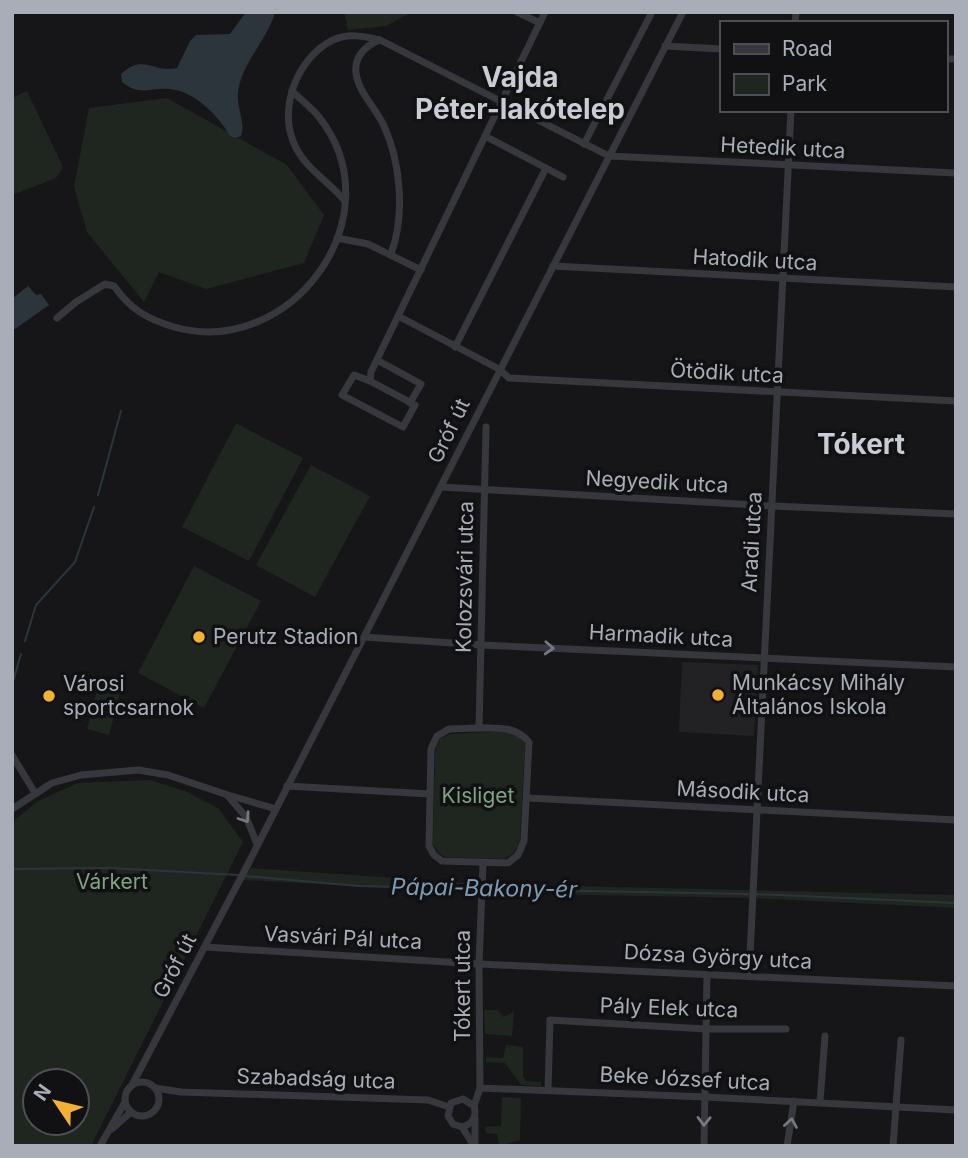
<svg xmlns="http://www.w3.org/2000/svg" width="968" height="1158" font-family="Inter,sans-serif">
<rect width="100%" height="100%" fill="#161618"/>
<polygon fill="#222225" points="682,662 758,665 754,736 679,732"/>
<g fill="#1e261f" fill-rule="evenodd">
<polygon points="344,12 412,12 386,26 348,30"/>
<polygon points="27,91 63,167 56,178 12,195 12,98"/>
<polygon points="167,98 287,165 324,215 304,263 206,289 159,272 144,302 87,232 74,187 89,108"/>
<polygon points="236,423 303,458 249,561 182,527"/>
<polygon points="311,465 370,496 315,597 256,565"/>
<polygon points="194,566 261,601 204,708 138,673"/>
<polygon points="98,687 120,693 109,735 87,729"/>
<polygon points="510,731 518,736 525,744 520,841 514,853 504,859 445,857 438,852 433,844 435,751 440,739 449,734"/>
<path d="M150,780L185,791L218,808L243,842L91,1146H12V822L38,801L78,783ZM35,1081H77V1123H35Z"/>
<polygon points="251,868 482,884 956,895 956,908 753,898 482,893 243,880"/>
<polygon points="484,1010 498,1010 503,1017 514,1012 512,1036 485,1034"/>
<polygon points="506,1045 523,1047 523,1076 526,1081 541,1082 541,1086 521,1085 505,1063 486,1062 486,1057 503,1058"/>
<polygon points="502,1097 521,1098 520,1140 499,1146 497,1134 486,1133 485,1127 501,1126"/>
</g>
<g fill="#2c353c">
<path d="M246,12H274V16C265,42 241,65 238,92C236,107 246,122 241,136L236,138L230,136C219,116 194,91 170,89C150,87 141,97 122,82L121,74C143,53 153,73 177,68L190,41L196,35L230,34Z"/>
<polygon points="28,286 36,295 41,294 49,305 12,331 12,299"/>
</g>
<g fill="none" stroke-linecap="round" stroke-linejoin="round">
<g stroke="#2c353c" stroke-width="2">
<polyline points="98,495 121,411"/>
<polyline points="25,641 36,605 75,562 94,507"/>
<polyline points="12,685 21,654"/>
<polyline points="12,869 109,868 238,875"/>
<polyline points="244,876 359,886 479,889"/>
<polyline points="485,889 748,894"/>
<polyline points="754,894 956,903"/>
</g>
<g stroke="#37383d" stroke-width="7">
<polyline points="517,12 540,23"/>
<polyline points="795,23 796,12"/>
<path d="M379,40C366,46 354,56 356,73C358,92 376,108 384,126C401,163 405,216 391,254"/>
<polyline points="665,46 721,49"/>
<polyline points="945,59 956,59"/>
<polyline points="485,136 563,177"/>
<polyline points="584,144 652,12"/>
<path d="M345,201C328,180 303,168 293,141C279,106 298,57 333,40C348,33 364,36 380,40L609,156L956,173"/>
<polyline points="337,238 368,244 421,270"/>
<polyline points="553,266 956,287"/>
<polyline points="398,316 499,369 509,378 956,401"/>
<path d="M57,318L76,302L105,284L114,286C130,309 147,319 174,327C291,360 397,216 319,117C312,108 301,100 292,91"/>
<polyline points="455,347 546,168"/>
<polyline points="377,360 421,384 410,403"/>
<polygon points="354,375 370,381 415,405 403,427 342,395"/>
<polyline points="370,381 371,372 545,12"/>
<polyline points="441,487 772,506 956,514"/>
<polyline points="364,637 481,645 956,667"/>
<path d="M479,728C499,728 515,726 529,742L524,841L518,855L508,863L442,861L434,855L429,846L431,749L437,736L449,729Z"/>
<polyline points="479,728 486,427"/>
<polyline points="12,755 35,793"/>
<polyline points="287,786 430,794"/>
<polyline points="228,796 246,817 257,844"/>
<polyline points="528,798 956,820"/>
<polyline points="12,809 52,783 81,775 138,770 168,775 228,795 276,809"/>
<polyline points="205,947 479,964 956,986"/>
<polyline points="749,976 791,110"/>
<circle cx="142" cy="1099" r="17"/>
<polyline points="132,1085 247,866 683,12"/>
<polyline points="155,1088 181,1092 428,1100 449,1107"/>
<polyline points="480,1088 705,1097 956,1110"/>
<polyline points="548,1090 550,1020 706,1029 786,1029"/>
<polyline points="820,1102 825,1036"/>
<polyline points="474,1106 480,1088 479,964 483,864"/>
<path d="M462,1127C473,1124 477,1116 474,1106L463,1099L451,1103L448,1116L453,1124L462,1127L474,1146"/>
<polyline points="112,1129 131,1112"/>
<polyline points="475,1145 475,1118"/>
<polyline points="100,1146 125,1102"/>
<polyline points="704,1146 707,974"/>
<polyline points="787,1146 794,1101"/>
<polyline points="893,1146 901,1040"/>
</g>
</g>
<defs><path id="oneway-chevron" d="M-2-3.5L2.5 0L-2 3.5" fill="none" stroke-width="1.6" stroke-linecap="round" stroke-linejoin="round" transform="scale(1.75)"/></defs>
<g stroke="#757881">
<use href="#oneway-chevron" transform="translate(549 648) rotate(3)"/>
<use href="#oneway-chevron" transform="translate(245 818) rotate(56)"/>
<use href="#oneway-chevron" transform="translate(704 1121) rotate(91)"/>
<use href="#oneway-chevron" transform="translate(791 1123) rotate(-81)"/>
</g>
<g fill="#f2b134" stroke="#111113" stroke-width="2.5">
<circle cx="199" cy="637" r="7"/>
<circle cx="718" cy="695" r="7"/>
<circle cx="49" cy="696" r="7"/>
</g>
<g text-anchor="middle" stroke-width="7" stroke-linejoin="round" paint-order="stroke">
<g font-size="21" fill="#a8adb8" stroke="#111113">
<text transform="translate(783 148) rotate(3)" y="7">Hetedik utca</text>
<text transform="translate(755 260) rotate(3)" y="7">Hatodik utca</text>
<text transform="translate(727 373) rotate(3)" y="7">Ötödik utca</text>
<text transform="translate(449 431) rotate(-64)" y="7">Gróf út</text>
<text transform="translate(657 482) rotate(3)" y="7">Negyedik utca</text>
<text transform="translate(752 542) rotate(-87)" y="7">Aradi utca</text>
<text transform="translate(465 577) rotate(-89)" y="7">Kolozsvári utca</text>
<text transform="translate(661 636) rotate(3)" y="7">Harmadik utca</text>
<text transform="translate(743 792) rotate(3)" y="7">Második utca</text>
<text transform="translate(343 938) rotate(3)" y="7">Vasvári Pál utca</text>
<text transform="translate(718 957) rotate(3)" y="7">Dózsa György utca</text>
<text transform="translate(175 966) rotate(-63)" y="7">Gróf út</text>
<text transform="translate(463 986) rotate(-90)" y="7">Tókert utca</text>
<text transform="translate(669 1008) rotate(2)" y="7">Pály Elek utca</text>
<text transform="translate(316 1079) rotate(2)" y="7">Szabadság utca</text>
<text transform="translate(685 1079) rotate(3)" y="7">Beke József utca</text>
</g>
<g font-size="21" fill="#a8adb8" stroke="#111113" text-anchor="start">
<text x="213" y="644">Perutz Stadion</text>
<text x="732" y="690">Munkácsy Mihály<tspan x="732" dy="24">Általános Iskola</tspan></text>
<text x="63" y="691">Városi<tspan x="63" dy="24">sportcsarnok</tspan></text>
</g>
<g font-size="21" fill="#7fa381" stroke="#111113">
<text x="478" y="803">Kisliget</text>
<text x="112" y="889">Várkert</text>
</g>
<g font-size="23" font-style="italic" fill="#7f9bb3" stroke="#111113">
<text transform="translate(484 888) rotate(1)" y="8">Pápai-Bakony-ér</text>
</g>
<g font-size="28" font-weight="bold" fill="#c9ccd4" stroke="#111113">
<text x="520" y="87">Vajda<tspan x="520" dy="32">Péter-lakótelep</tspan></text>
<text x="861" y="454">Tókert</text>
</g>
</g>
<rect width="968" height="1158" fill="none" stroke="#a8adb8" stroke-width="28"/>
<rect x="720" y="21" width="228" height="91" fill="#111113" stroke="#4d4f55" stroke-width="2"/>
<rect x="734" y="44" width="35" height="10" fill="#37383d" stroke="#4d4f55" stroke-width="2"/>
<text x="782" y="56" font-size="21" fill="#a8adb8">Road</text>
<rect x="734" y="74" width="35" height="21" fill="#1e261f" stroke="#4d4f55" stroke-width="2"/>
<text x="782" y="91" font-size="21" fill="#a8adb8">Park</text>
<g transform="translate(56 1102) rotate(305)"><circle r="33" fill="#111113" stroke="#4d4f55" stroke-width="2"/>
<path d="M0-5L12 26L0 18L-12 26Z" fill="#f2b134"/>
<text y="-10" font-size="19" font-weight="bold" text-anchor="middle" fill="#a8adb8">N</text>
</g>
</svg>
